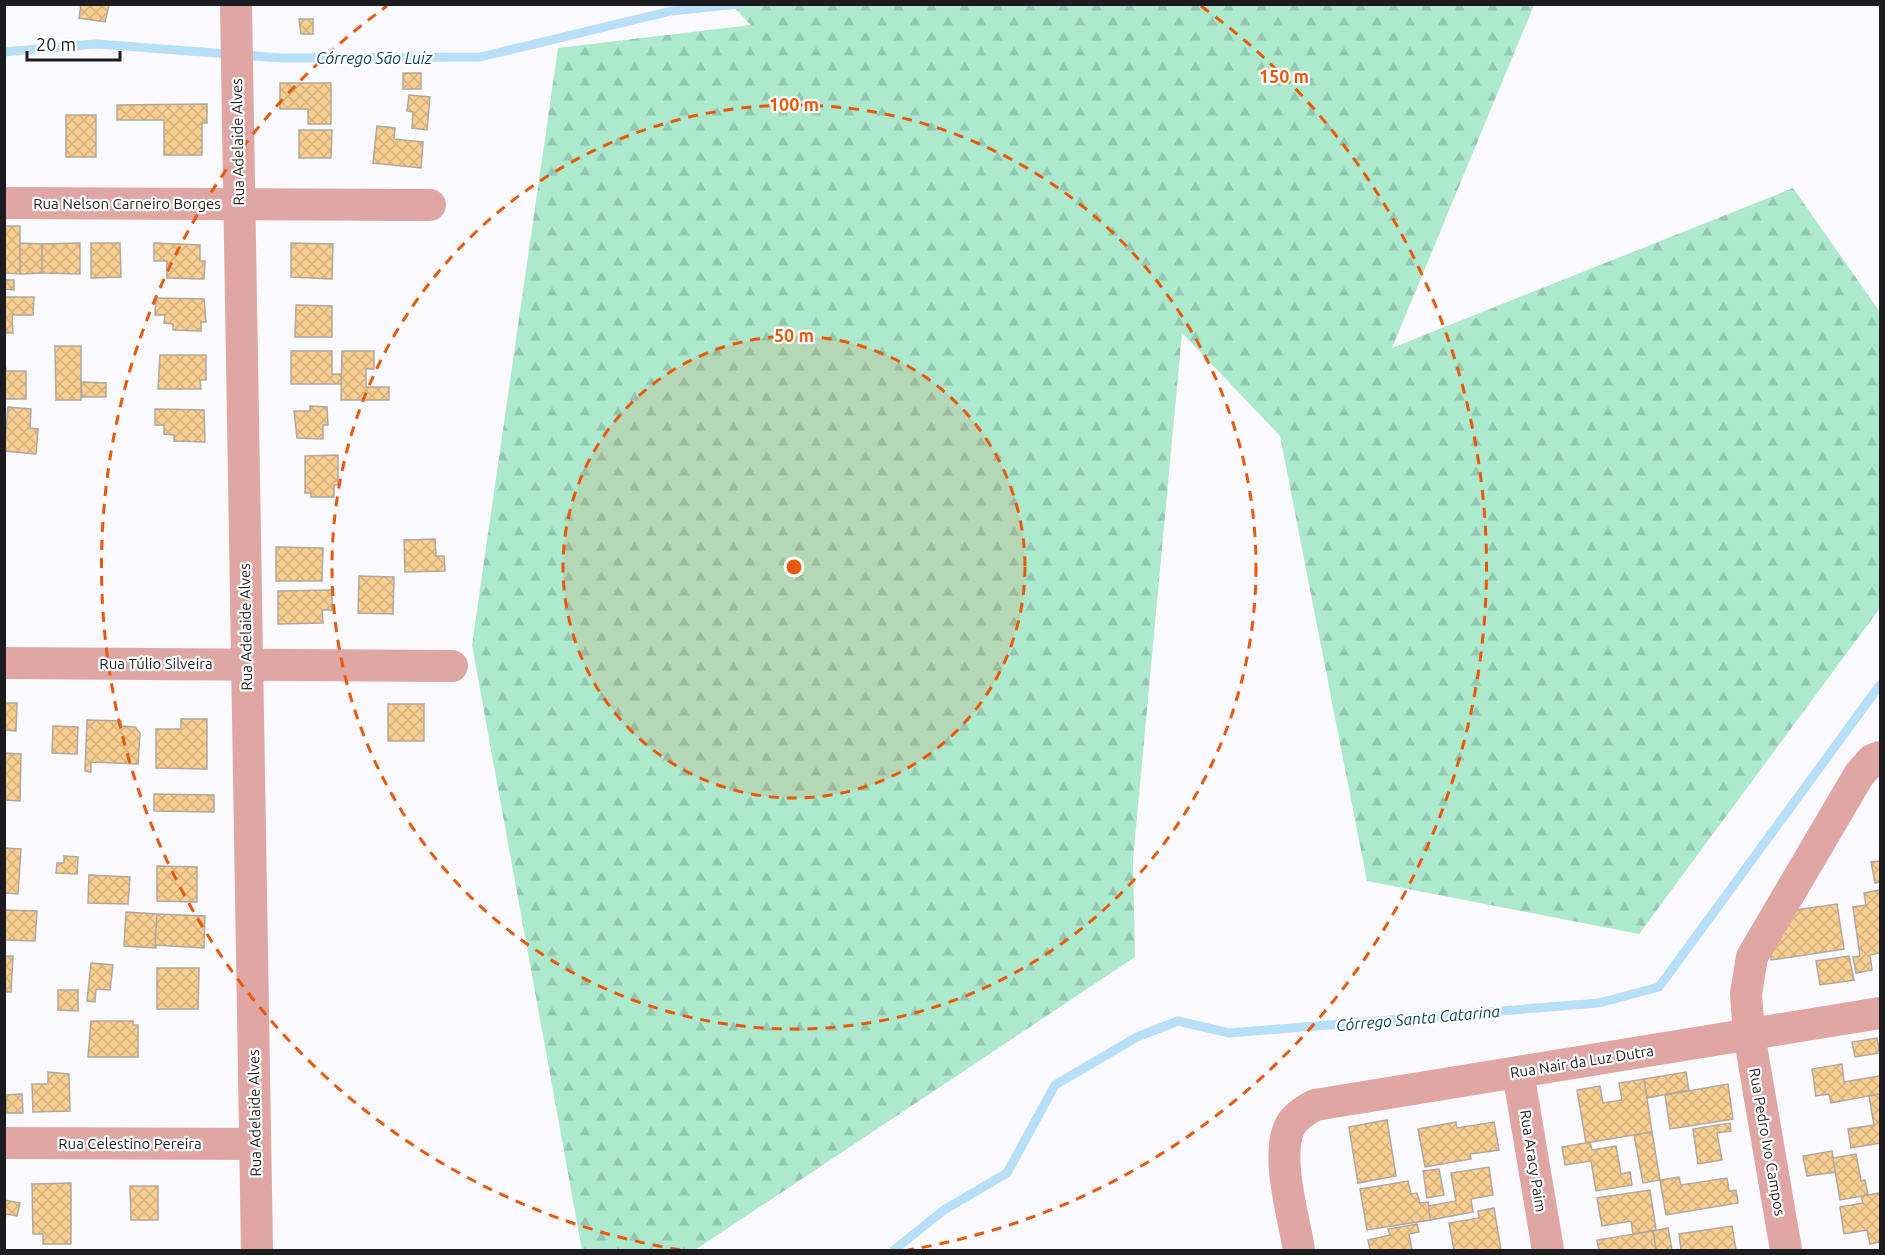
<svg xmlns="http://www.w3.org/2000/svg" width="1885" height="1255" font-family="Ubuntu,sans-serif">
<defs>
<pattern id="forest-firs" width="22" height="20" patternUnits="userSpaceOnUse" patternTransform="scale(1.5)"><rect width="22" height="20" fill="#ade9cd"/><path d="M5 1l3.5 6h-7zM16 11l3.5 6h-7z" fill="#94c7b0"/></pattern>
<pattern id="building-cross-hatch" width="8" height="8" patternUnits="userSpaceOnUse" patternTransform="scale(1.5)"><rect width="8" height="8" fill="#f8ce91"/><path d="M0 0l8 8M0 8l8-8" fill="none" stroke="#d4b07d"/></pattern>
</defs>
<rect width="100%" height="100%" fill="#f9f9fe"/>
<polygon fill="url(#forest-firs)" points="732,5 1534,5 1392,348 1793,188 1880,312 1880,608 1639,934 1367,881 1280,436 1182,333 1133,860 1135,957 695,1250 582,1250 472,645 558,48 751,25"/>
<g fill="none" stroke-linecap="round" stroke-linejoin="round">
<g stroke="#b7dff8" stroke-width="9">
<polyline points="4,52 96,44 282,58 480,57 671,11 739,4"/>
<polyline points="894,1250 944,1210 1007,1173 1055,1085 1137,1037 1178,1021 1229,1033 1599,1003 1659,987 1880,685"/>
</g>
</g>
<g fill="url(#building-cross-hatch)" stroke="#aea89f" stroke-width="1.5">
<polygon points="81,4 109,5 105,22 79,18"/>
<polygon points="299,19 313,19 313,34 301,34"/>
<rect x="403" y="73" width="18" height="16"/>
<polygon points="280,83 331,83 331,124 308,124 308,109 280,109"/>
<polygon points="409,95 430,97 427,130 412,128 413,112 407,111"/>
<polygon points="207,104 207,123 202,123 202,155 164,155 164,120 117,120 117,105"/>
<rect x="66" y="115" width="30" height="42"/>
<polygon points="377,126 395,128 394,139 423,142 421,168 373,163"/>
<polygon points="299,130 332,130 331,158 299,158"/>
<polygon points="4,226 20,226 20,274 5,273 5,280 14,280 14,290 4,289"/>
<polygon points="20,243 42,244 42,273 20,274"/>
<polygon points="80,243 80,274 42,273 42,244"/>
<polygon points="91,243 120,243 121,277 91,278"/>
<polygon points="154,243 200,245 200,261 205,261 204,279 167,278 167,261 154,261"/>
<polygon points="291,243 333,244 332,279 291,277"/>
<polygon points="4,297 34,297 33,315 12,315 13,333 4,333"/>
<polygon points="156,298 204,299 206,322 201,322 201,331 173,330 173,324 164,323 165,315 155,315"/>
<polygon points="296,305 332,306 332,337 295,337"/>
<polygon points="55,346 81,346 81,400 56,400"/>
<polygon points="291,351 332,351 332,374 342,374 342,384 291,384"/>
<polygon points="342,351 374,351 374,369 366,369 366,387 389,387 389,400 341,400"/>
<polygon points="160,355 206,355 206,380 200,380 201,389 158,389"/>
<polygon points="4,356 6,371 26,371 26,399 4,399"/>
<polygon points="81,382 106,383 106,397 82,397"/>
<polygon points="310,406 327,407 328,425 323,425 323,439 297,438 294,411 310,411"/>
<polygon points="8,407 31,409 30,428 38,429 36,454 4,451"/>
<polygon points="155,409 204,410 205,442 174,441 174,435 164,434 164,425 155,425"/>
<polygon points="338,455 338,485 334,485 334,497 311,497 311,493 305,493 305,456"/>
<polygon points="435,539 436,556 444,556 445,571 405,572 404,540"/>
<polygon points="276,547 323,548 322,581 276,581"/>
<polygon points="359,576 394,577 393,614 358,613"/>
<polygon points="332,590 332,610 322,610 323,623 278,624 278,591"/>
<polygon points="4,703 17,703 16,731 4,730"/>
<rect x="388" y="704" width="36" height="37"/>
<polygon points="181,719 207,719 207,769 156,768 156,729 181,729"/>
<polygon points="87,720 121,721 121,726 135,727 140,733 138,764 91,762 91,772 85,771"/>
<polygon points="53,726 78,727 77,754 52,753"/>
<polygon points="4,753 21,754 20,801 4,800"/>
<polygon points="154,794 214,795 214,812 154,811"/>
<polygon points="4,848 21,849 18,894 4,893"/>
<polygon points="64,856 78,857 77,874 56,873 57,863 64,863"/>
<polygon points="1880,861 1880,882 1875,883 1871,862"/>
<polygon points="157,866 197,867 197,902 157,901"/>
<polygon points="89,875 130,877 128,904 88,903"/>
<polygon points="1880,890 1880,953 1870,955 1872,970 1856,973 1853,957 1860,956 1853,907 1866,905 1864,893"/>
<polygon points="1837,904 1844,949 1771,960 1771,954 1796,910"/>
<polygon points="4,910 37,911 35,941 4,940"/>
<polygon points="126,912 157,914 156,948 124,946"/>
<polygon points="157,914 205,916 204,948 155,945"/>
<polygon points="4,956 13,956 11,992 4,992"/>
<polygon points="1849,956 1854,980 1820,985 1816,961"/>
<polygon points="91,963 113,965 110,990 96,989 95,1002 87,1001"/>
<polygon points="157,968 199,968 198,1009 157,1009"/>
<polygon points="58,990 78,990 78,1011 58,1010"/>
<polygon points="91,1021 133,1021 133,1025 138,1025 138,1057 88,1057"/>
<polygon points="1877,1038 1880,1053 1855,1057 1852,1042"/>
<polygon points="1842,1064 1844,1082 1880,1076 1880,1094 1831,1103 1829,1094 1816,1096 1812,1069"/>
<polygon points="48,1072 69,1074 70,1111 33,1112 32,1084 48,1084"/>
<polygon points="1686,1072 1689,1090 1647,1098 1644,1079"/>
<polygon points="1644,1079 1652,1132 1586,1143 1577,1090 1600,1086 1603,1103 1622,1100 1619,1083"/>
<polygon points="1728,1084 1733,1119 1670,1129 1665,1095"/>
<polygon points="22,1094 23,1113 6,1113 6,1095"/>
<polygon points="1880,1094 1880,1143 1851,1148 1848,1129 1874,1125 1869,1096"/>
<polygon points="1387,1120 1396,1176 1358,1183 1349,1127"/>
<polygon points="1456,1122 1457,1128 1494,1122 1499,1150 1470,1154 1471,1159 1425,1167 1418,1129"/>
<polygon points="1730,1123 1731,1131 1717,1133 1722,1160 1698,1164 1693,1129"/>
<polygon points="1652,1132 1660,1180 1643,1183 1634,1135"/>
<polygon points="1590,1142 1592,1150 1616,1146 1621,1174 1630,1172 1632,1185 1596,1191 1591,1161 1565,1165 1562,1147"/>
<polygon points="1832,1151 1836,1172 1807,1176 1803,1156"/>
<polygon points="1856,1154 1861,1181 1865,1180 1868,1195 1840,1200 1833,1158"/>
<polygon points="1489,1167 1493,1195 1471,1199 1473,1212 1430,1220 1428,1206 1456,1201 1451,1173"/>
<polygon points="1439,1169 1444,1195 1427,1198 1423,1171"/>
<polygon points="1679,1177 1681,1185 1727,1178 1729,1191 1736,1190 1738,1203 1666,1215 1660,1180"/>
<polygon points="1408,1181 1411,1194 1417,1193 1420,1203 1428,1202 1430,1220 1367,1230 1360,1189"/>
<polygon points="71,1183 71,1244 43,1244 43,1234 33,1234 32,1184"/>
<polygon points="130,1186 158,1186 158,1220 131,1220"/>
<polygon points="1650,1190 1656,1230 1633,1234 1631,1221 1602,1226 1597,1198"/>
<polygon points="1880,1193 1880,1242 1870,1244 1867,1230 1844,1234 1840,1207 1863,1203 1861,1196"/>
<polygon points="4,1200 20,1203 17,1216 6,1214 4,1223"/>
<polygon points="1494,1208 1501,1250 1454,1250 1449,1223 1479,1218 1478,1211"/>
<polygon points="1417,1224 1419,1232 1409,1234 1412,1250 1370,1250 1368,1240 1390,1235 1388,1229"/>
<polygon points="1732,1226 1736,1250 1681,1250 1679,1234"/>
<polygon points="1668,1228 1672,1250 1656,1250 1653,1231"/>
<polygon points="1653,1231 1656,1250 1599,1250 1597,1240"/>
</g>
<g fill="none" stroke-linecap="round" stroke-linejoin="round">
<g stroke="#dfa6a3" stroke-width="32">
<polyline points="236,4 257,1250"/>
<polyline points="4,203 430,205"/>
<polyline points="4,663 452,666"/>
<polyline points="1518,1072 1548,1250"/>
<polyline points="4,1143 255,1144"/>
<path d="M1299,1250C1294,1218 1275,1156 1290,1126C1295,1116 1306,1110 1315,1105L1880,1013"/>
<polyline points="1786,1250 1749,1034 1746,994 1752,957 1859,775 1872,760 1880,757"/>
</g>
</g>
<circle cx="794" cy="567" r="231" fill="#e8590c" fill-opacity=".12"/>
<g fill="none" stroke="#e8590c" stroke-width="3" stroke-dasharray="10 8">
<circle cx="794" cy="567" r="231"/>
<circle cx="794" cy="567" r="462"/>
<path d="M680 1250A693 693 0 0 1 387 6M1201 6A693 693 0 0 1 908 1250"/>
</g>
<g text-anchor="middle" stroke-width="4.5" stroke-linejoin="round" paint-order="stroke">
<g font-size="15" fill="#1c1c20" stroke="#fff">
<text transform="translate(238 142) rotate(-91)" y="5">Rua Adelaide Alves</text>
<text x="127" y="209">Rua Nelson Carneiro Borges</text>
<text transform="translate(246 627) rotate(-91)" y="5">Rua Adelaide Alves</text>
<text x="156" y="669">Rua Túlio Silveira</text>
<text transform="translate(1582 1062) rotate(-9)" y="5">Rua Nair da Luz Dutra</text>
<text transform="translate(255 1113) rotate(-91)" y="5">Rua Adelaide Alves</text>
<text transform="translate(1767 1142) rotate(80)" y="5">Rua Pedro Ivo Campos</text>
<text x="130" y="1149">Rua Celestino Pereira</text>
<text transform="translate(1533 1161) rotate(81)" y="5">Rua Aracy Paim</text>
</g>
<g font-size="16" font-style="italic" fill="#0b435f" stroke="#fff">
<text x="374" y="64">Córrego São Luiz</text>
<text transform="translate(1418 1018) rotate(-5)" y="6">Córrego Santa Catarina</text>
</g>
</g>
<circle cx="794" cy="567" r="9" fill="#e8590c" stroke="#fff" stroke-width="3"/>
<g font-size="18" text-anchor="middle" font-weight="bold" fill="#e8590c" stroke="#fff" stroke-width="4.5" stroke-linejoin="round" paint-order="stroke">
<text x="1284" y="83">150 m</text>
<text x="794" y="111">100 m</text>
<text x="794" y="342">50 m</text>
</g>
<rect width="1885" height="1255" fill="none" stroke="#1c1c20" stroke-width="12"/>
<path d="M27 51v9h93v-9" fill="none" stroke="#1c1c20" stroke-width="3"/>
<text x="36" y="51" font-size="18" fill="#1c1c20" stroke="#ffffff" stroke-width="4.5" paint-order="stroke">20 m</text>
</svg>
